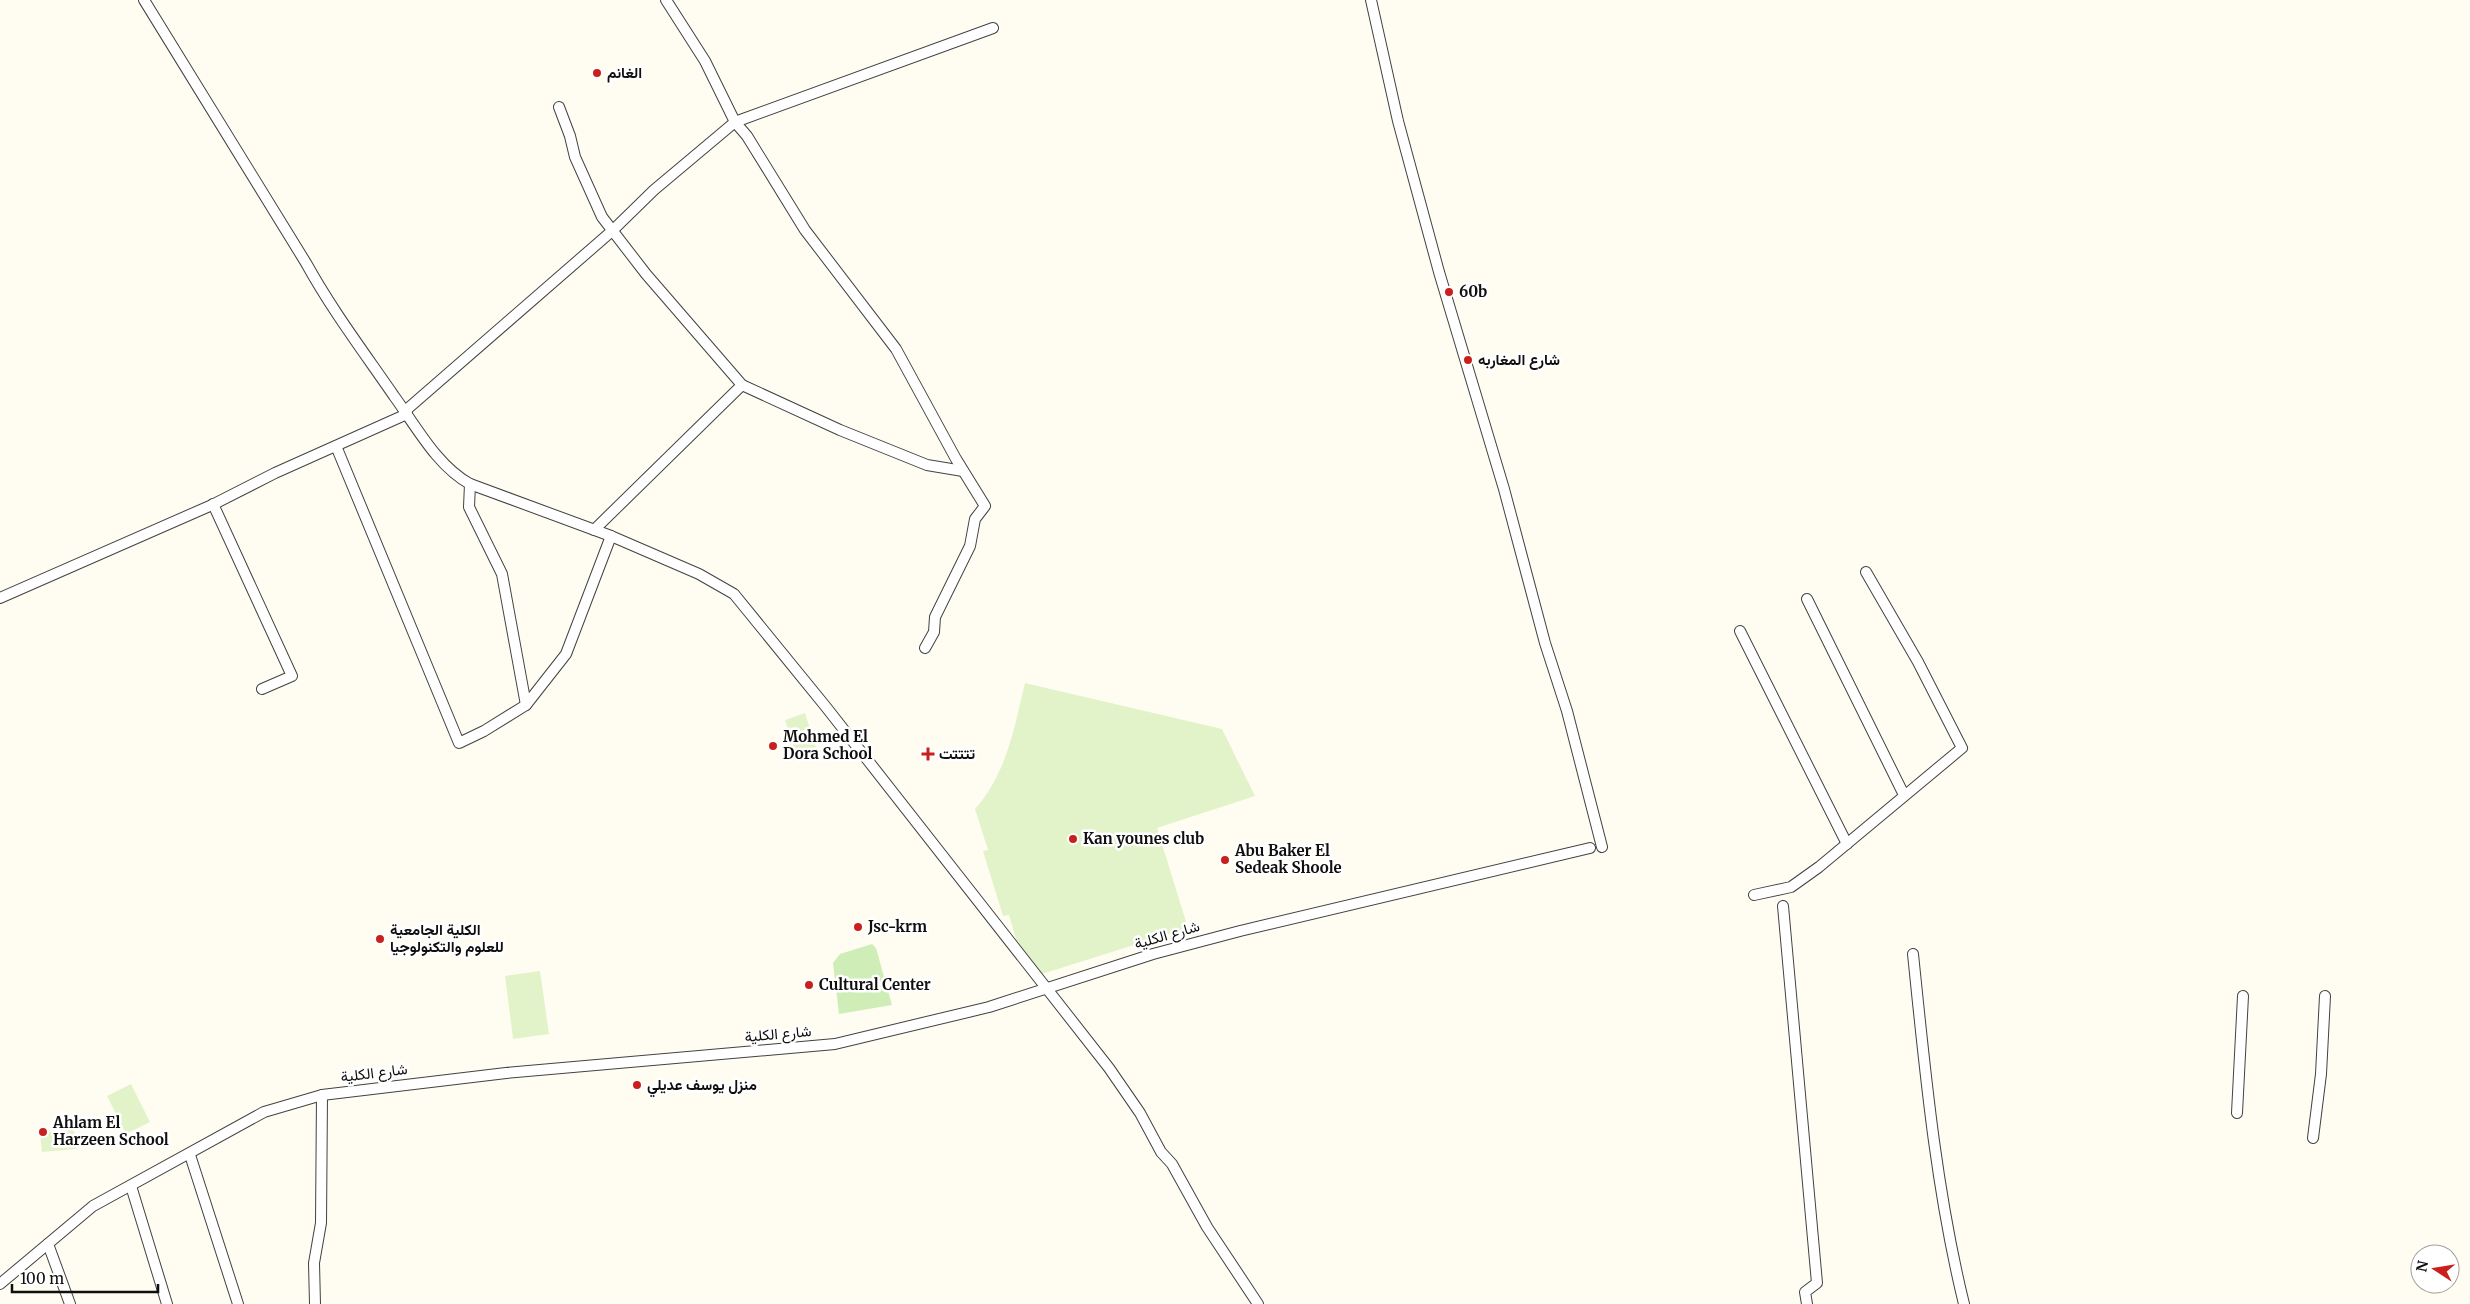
<svg xmlns="http://www.w3.org/2000/svg" width="2470" height="1304" font-family="Merriweather,Vazirmatn,serif">
<rect width="100%" height="100%" fill="#fffdf1"/>
<polygon fill="#cfedb7" points="872,944 876,948 892,1005 839,1014 833,963 840,954"/>
<g fill="#e2f3ca">
<path d="M1025,683L1222,729L1255,796L1157,828L1188,928L1042,974L1031,970L1019,949L1009,915L1003,916L983,851L988,850L975,809C1007,773 1014,728 1025,683Z"/>
<polygon points="805,713 816,748 796,754 785,720"/>
<polygon points="540,971 549,1034 513,1039 505,976"/>
<polygon points="131,1084 150,1122 126,1134 107,1096"/>
<polygon points="74,1129 76,1149 42,1152 40,1133"/>
</g>
<g fill="none" stroke-linecap="round" stroke-linejoin="round">
<defs>
<g id="minor">
<path d="M144,0L306,263C332,310 363,351 394,396C416,426 437,466 470,484L611,536L699,574L734,594L826,707L1109,1068L1140,1113L1161,1152L1172,1164L1207,1227L1258,1304"/>
<polyline points="666,0 705,61 735,122 747,136 805,230 896,349 956,459 985,506 975,519 970,546 935,617 934,632 925,648"/>
<polyline points="1371,0 1398,121 1439,272 1504,489 1545,643 1567,711 1602,847"/>
<polyline points="559,107 570,136 575,157 602,217 646,274 742,385 840,430 927,465 963,471"/>
<polyline points="405,411 612,231 654,190 735,122 993,28"/>
<polyline points="336,446 459,743 484,731 526,705 566,654 611,536"/>
<polyline points="470,484 469,507 502,574 526,705"/>
<polyline points="213,504 292,676 262,689"/>
<polyline points="594,530 742,385"/>
<polyline points="0,598 212,505 275,473 407,414"/>
<polyline points="1807,599 1904,795"/>
<polyline points="1740,631 1847,844"/>
<polyline points="1754,895 1791,887 1819,867 1962,748 1918,662 1866,572"/>
<polyline points="1783,906 1817,1283 1805,1292 1807,1304"/>
<path d="M1913,954C1925,1071 1936,1190 1964,1304"/>
<polyline points="2237,1113 2243,996"/>
<polyline points="2313,1138 2321,1074 2325,996"/>
<polyline points="190,1155 238,1304"/>
<polyline points="131,1186 167,1304"/>
<polyline points="48,1244 70,1304"/>
<polyline points="0,1284 93,1206 264,1112 322,1095 506,1073 835,1044 989,1007 1153,954 1240,931 1590,848"/>
<polyline points="315,1304 314,1263 321,1223 322,1095"/>
</g>
</defs>
<use href="#minor" stroke="#424242" stroke-width="12"/>
<use href="#minor" stroke="#fff" stroke-width="10"/>
</g>
<g fill="#c9201d" stroke="#fff" stroke-width="2">
<circle cx="597" cy="73" r="5"/>
<circle cx="1449" cy="292" r="5"/>
<circle cx="1468" cy="360" r="5"/>
<circle cx="773" cy="746" r="5"/>
<path d="M925.5 746.5h5v5h5v5h-5v5h-5v-5h-5v-5h5z"/>
<circle cx="1073" cy="839" r="5"/>
<circle cx="1225" cy="860" r="5"/>
<circle cx="858" cy="927" r="5"/>
<circle cx="380" cy="939" r="5"/>
<circle cx="809" cy="985" r="5"/>
<circle cx="637" cy="1085" r="5"/>
<circle cx="43" cy="1132" r="5"/>
</g>
<g text-anchor="middle" stroke-width="5" stroke-linejoin="round" paint-order="stroke">
<g font-size="15" font-weight="bold" fill="#0f0f0f" stroke="#fff" text-anchor="start">
<text x="607" y="78">الغانم</text>
<text x="1459" y="297">60b</text>
<text x="1478" y="365">شارع المغاربه</text>
<text x="783" y="742">Mohmed El<tspan x="783" dy="17">Dora School</tspan></text>
<text x="939" y="759">تتتتت</text>
<text x="1083" y="844">Kan younes club</text>
<text x="1235" y="856">Abu Baker El<tspan x="1235" dy="17">Sedeak Shoole</tspan></text>
<text x="868" y="932">Jsc-krm</text>
<text x="390" y="935">الكلية الجامعية<tspan x="390" dy="17">للعلوم والتكنولوجيا</tspan></text>
<text x="819" y="990">Cultural Center</text>
<text x="647" y="1090">منزل يوسف عديلي</text>
<text x="53" y="1128">Ahlam El<tspan x="53" dy="17">Harzeen School</tspan></text>
</g>
<g font-size="15" fill="#0f0f0f" stroke="#fff">
<text transform="translate(1167 935) rotate(-16)" y="5">شارع الكلية</text>
<text transform="translate(778 1034) rotate(-5)" y="5">شارع الكلية</text>
<text transform="translate(374 1073) rotate(-7)" y="5">شارع الكلية</text>
</g>
</g>
<g transform="translate(2435 1269) rotate(282)"><circle r="24" fill="#ffffff" stroke="#9f9f9f"/>
<path d="M0-4L9 19L0 12L-9 19Z" fill="#c9201d"/>
<text y="-8" font-size="14" font-weight="bold" text-anchor="middle" fill="#0f0f0f">N</text>
</g>
<path d="M12 1284v8h146v-8" fill="none" stroke="#0f0f0f" stroke-width="2.5"/>
<text x="20" y="1284" font-size="15" fill="#0f0f0f" stroke="#ffffff" stroke-width="4" paint-order="stroke">100 m</text>
</svg>
